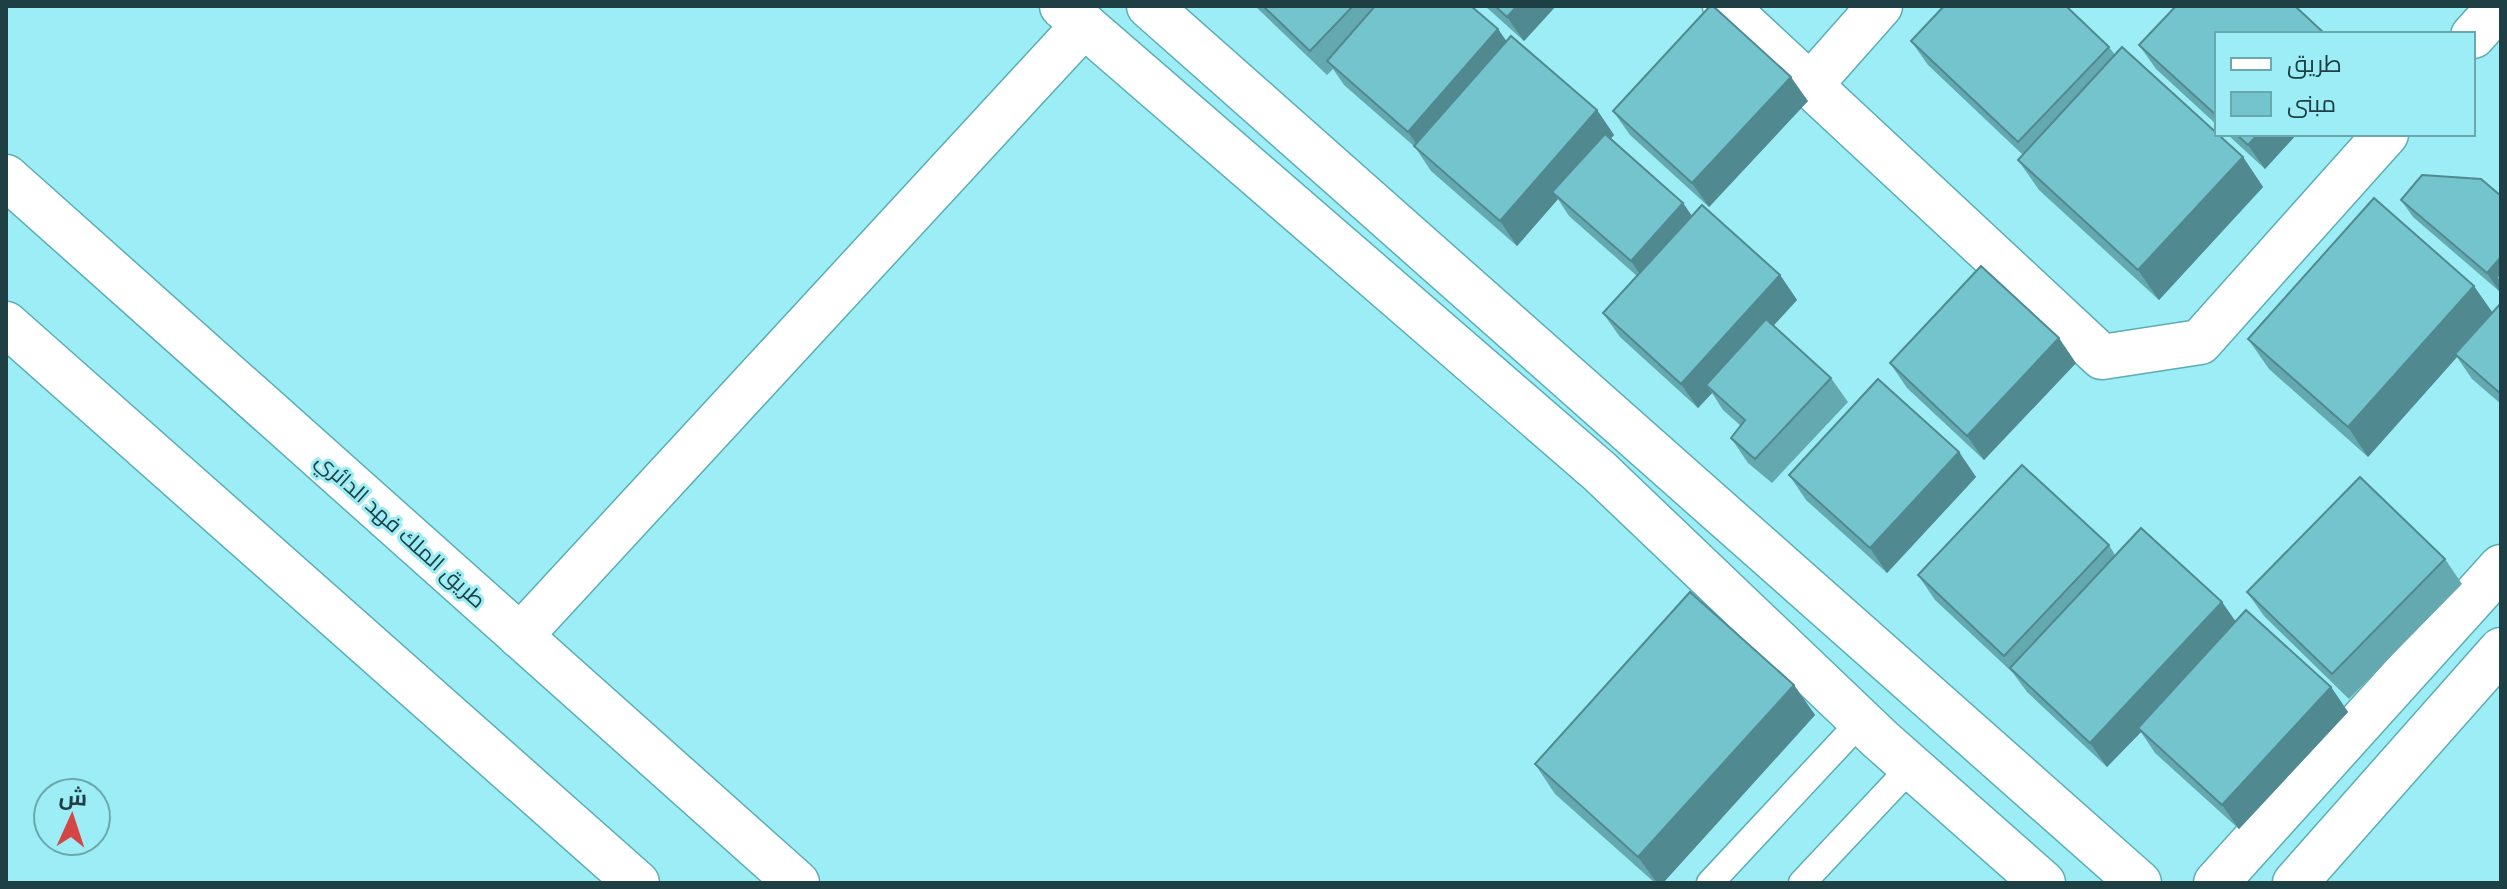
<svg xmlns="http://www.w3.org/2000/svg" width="2507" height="889" font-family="'Public Sans',Cairo,sans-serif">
<rect width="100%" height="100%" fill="#9cedf5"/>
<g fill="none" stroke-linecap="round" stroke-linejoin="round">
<defs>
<g id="service">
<polyline points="1710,883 1863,719"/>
<polyline points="1802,883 1911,767"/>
</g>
<g id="minor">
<polyline points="1062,6 1599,471 1881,740 2043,883"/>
<polyline points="1149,6 2139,883"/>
<polyline points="1725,6 2102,357 2200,342 2386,134"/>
<polyline points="2473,36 2500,6"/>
<polyline points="1810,85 1880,6"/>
<polyline points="520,636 1084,25"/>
<polyline points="2216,883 2501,567"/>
<polyline points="2295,883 2501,650"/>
</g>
<g id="trunk">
<polyline points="6,177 797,883"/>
<polyline points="6,324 637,883"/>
</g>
</defs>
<use href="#service" stroke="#5cadb5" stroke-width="29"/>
<use href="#minor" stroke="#5cadb5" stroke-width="47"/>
<use href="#trunk" stroke="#5cadb5" stroke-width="47"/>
<use href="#service" stroke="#fff" stroke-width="26"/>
<use href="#minor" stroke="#fff" stroke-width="44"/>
<use href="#trunk" stroke="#fff" stroke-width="44"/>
</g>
<g fill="#64a9b0">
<polygon points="1255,6 1471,6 1498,29 1507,42 1597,110 1614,135 1611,138 1683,203 1692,216 1780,275 1797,300 1773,326 1831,378 1848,402 1772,483 1748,463 1731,438 1741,426 1723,410 1712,393 1698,408 1620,337 1603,313 1637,276 1569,216 1558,199 1517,246 1431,171 1415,147 1344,85 1333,69 1327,75"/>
<polygon points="1485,6 1556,6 1524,41"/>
<polygon points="2217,34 2217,125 2156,69 2139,45"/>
<polygon points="1911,41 2109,47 2115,55 2243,157 2263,187 2159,300 2039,190 2018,160 2023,155 1928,65"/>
<polygon points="1808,101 1709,207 1630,135 1613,111"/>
<polygon points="2227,134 2297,134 2265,169"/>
<polygon points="2501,196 2501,289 2499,291 2413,217 2401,200"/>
<polygon points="2501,303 2501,404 2472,379 2457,357 2368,457 2269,369 2248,339 2493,312"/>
<polygon points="1890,363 2076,363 1984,460 1907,388"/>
<polygon points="1959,452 1976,477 1887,573 1806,500 1789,475"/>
<polygon points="2109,545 2115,555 2236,622 2331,687 2348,712 2239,829 2155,753 2141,732 2107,767 2027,692 2013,673 1935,600 1918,575"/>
<polygon points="2445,559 2462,584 2349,699 2264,616 2247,592"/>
<polygon points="1794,685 1815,715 1663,883 1655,883 1555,794 1535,764"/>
</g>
<g fill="#518990">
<polygon points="1517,6 1556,6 1524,41 1507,17"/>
<polygon points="1498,29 1515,54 1425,156 1408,132"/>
<polygon points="1791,77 1808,101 1709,207 1692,183"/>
<polygon points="1597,110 1614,135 1559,197 1552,192 1558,199 1517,246 1500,221"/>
<polygon points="2258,134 2297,134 2265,169 2248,145"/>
<polygon points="2243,157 2263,187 2159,300 2138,270"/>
<polygon points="1683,203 1700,228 1648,286 1631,261"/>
<polygon points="2501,257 2501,282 2496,278 2501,285 2501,289 2499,291 2487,273"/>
<polygon points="1780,275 1797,300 1713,392 1706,385 1712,393 1698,408 1681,384"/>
<polygon points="2474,286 2495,316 2455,354 2457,357 2368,457 2348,427"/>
<polygon points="2059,338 2076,363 1984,460 1967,436"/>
<polygon points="1959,452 1976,477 1887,573 1870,548"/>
<polygon points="2222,602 2239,626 2138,728 2141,732 2107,767 2090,743"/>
<polygon points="1794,685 1815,715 1663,883 1657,883 1638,857"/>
<polygon points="2331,687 2348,712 2239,829 2222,805"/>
</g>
<g fill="#74c4cd" stroke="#518990" stroke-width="2">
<polygon points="1263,6 1353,6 1310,51"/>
<polygon points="1375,6 1471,6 1498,29 1408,132 1327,61"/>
<polygon points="1495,6 1517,6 1507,17"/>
<polygon points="1710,6 1713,6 1791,77 1692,183 1613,111"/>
<polygon points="1944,6 2066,6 2109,47 2018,142 1911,41"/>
<polygon points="2176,6 2295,6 2325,34 2217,34 2217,116 2139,45"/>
<polygon points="1511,36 1597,110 1500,221 1414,146"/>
<polygon points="2122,47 2243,157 2138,270 2018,160"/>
<polygon points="1605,134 1683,203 1631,261 1552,192"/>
<polygon points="2236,134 2258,134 2248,145"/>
<polygon points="2422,175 2481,179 2501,196 2501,257 2487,273 2401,200"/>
<polygon points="2374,198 2474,286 2348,427 2248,339"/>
<polygon points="1702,205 1780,275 1681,384 1603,313"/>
<polygon points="1981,266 2059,338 1967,436 1890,363"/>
<polygon points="2501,272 2501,282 2496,278"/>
<polygon points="2501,303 2501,394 2455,354"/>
<polygon points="1766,319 1831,378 1755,459 1731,438 1745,420 1706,385"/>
<polygon points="1878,379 1959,452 1870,548 1789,475"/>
<polygon points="2022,465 2109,545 2004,656 1918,575"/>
<polygon points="2360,477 2445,559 2332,674 2247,592"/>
<polygon points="2141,528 2222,602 2090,743 2010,668"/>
<polygon points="1690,592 1794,685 1638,857 1535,764"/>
<polygon points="2246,610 2331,687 2222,805 2138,728"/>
</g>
<g text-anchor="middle" stroke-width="6" stroke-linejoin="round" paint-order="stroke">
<g font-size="22" fill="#1e4044" stroke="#9cedf5">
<text transform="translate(401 530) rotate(42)" y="8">طريق الملك فهد الدائري</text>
</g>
</g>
<rect width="2507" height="889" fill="none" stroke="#1e4044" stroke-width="16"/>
<rect x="2215" y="32" width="260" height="104" fill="#9cedf5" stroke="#6aa8ae" stroke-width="2"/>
<rect x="2231" y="58" width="40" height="12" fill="#ffffff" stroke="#6aa8ae" stroke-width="2"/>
<text x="2287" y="72" font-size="24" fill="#1e4044">طريق</text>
<rect x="2231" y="92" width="40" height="24" fill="#74c4cd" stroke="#6aa8ae" stroke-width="2"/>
<text x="2287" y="112" font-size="24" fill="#1e4044">مبنى</text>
<g transform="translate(72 817) rotate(3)"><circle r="38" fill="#9cedf5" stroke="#6aa8ae" stroke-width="2"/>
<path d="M0-6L14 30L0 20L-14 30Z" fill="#d54546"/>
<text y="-12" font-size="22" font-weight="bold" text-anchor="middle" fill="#1e4044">ش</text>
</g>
</svg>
